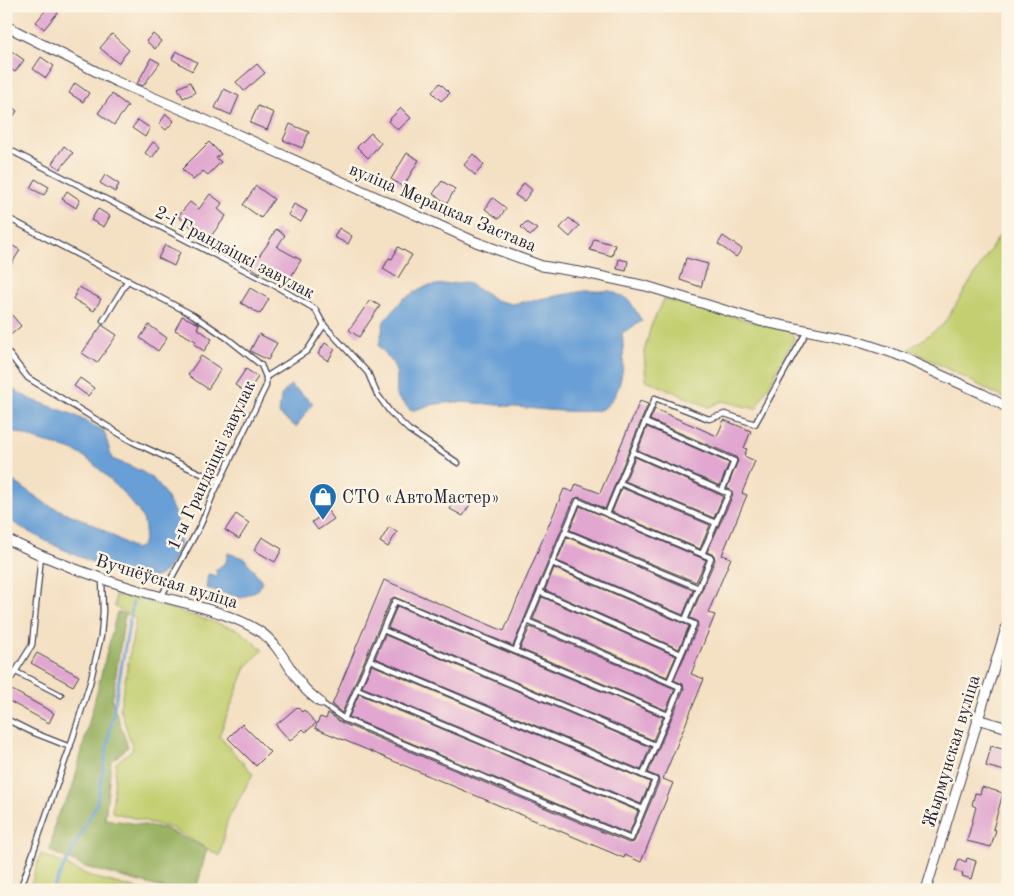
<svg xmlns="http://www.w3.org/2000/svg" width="1014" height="896" font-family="'Old Standard TT',serif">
<rect width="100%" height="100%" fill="#fcf5e5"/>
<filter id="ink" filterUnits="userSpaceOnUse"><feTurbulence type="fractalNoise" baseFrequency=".02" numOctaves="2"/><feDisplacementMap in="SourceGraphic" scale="10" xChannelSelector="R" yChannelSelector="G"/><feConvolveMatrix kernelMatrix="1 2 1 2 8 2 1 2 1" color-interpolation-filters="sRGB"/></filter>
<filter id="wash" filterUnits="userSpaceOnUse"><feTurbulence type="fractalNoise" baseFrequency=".0096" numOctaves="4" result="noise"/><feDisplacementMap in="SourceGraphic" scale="20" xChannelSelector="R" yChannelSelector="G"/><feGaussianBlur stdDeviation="1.12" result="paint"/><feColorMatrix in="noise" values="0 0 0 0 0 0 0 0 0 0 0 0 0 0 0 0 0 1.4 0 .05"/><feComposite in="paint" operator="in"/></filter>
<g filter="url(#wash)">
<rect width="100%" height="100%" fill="#f4e0c3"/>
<g fill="#c3cf71" stroke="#727856">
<polygon points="1008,216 1008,400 909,349 943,325 1004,228"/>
<polygon points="664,299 792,332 794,339 756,409 722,401 709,407 646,380 644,352 651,326"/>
<polygon points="115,595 146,601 239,630 263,650 246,667 219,736 253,774 227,821 220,856 171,828 112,812 116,763 133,749 120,708 136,619 115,607"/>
<polygon points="41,854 92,877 142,890 29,890"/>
</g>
<polygon fill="#9ab263" stroke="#5e6a4f" points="117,612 125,614 112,701 128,747 111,762 105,819 164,828 207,849 196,890 170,890 85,867 50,851 56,818 72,790"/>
<g fill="#689fd6" stroke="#456088">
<path d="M466,282L496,300L512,304L584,291H611L629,300L642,321L622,333C625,356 625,392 604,408C591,418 498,404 475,403C463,402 449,402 437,404C428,405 419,409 411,411L396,396C398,368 397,367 379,346L384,321L403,299L427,286Z"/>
<path d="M6,385L30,399L72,414L104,431L112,459C127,465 143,470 155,481C165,491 181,522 181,536C180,546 177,553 172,561C169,566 163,575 156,577C131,585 27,535 6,517V476L48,505L95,525L135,549L142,546C145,537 147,527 142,517C135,503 96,464 83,456C71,448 56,445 43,442C30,438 20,432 6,430Z"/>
<polygon points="290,385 313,403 296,427 279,414 281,396"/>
<polygon points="228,553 244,558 262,581 259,589 242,598 206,588 208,574 217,576 216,570 226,562"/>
</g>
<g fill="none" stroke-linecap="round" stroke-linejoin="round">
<polyline stroke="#689fd6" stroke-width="3" points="52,890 97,803 133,602"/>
</g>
<g id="blocks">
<g fill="#e1a7d0">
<polygon points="49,6 56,6 60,10 44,29 36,22"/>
<polygon points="112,34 129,50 118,63 100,48"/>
<polygon points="153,34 161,41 155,49 146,41"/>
<polygon points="10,50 24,60 15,72 6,66 6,54"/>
<polygon points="176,51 197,62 192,71 172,59"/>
<polygon points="41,57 54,66 46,78 33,69"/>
<polygon points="151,58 160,63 143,86 137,84"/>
<polygon points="257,64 265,73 244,91 236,82"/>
<polygon points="190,82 195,93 183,98 178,88"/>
<polygon points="75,83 89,93 83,102 69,93"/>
<polygon points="440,83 450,93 441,101 432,92"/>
<polygon points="224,89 239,96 231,115 215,108"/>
<polygon points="112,94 128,106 114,125 98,113"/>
<polygon points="6,103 17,111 6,127"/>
<polygon points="258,106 274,113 267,130 250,123"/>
<polygon points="401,108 411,118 398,130 388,121"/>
<polygon points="166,114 174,121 166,130 159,124"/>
<polygon points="138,120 150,128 145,137 132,128"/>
<polygon points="290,124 309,132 302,148 283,140"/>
<polygon points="371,133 381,143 368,158 357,147"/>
<polygon points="153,142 160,147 152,158 145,153"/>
<polygon points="209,142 221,154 216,158 221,162 208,175 203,171 193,180 182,169"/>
<polygon points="64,146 73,153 60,169 52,163"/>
<polygon points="407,153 419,160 403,187 391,179"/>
<polygon points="473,154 484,165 475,175 464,165"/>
<polygon points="105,175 119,184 115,192 100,183"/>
<polygon points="35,179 49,187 44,195 30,188"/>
<polygon points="442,181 455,189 447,203 433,194"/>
<polygon points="524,183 532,190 524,201 515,195"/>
<polygon points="256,186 274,199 261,218 243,205"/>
<polygon points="67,191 80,200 76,208 62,199"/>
<polygon points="210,194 222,203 218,209 226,216 211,236 224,245 219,252 198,237 200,234 178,216 190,202 199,209"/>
<polygon points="493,198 506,208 499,219 485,209"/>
<polygon points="294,204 307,211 301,222 288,215"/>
<polygon points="98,209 110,216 104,227 91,220"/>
<polygon points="569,218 579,226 570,237 560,228"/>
<polygon points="526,222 537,229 530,236 521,227"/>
<polygon points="339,228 352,236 348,244 334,237"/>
<polygon points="276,229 285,235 277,247 301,260 289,280 265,266 260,273 251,267 267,245"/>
<polygon points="723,236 742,249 736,257 718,244"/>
<polygon points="594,239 615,245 612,256 590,250"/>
<polygon points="6,242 20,250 6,273"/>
<polygon points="165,245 180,252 174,266 158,258"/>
<polygon points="398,247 412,255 398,278 383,269 389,258 392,259"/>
<polygon points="686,258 708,264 701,287 680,280"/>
<polygon points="619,259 628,261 626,271 617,269"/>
<polygon points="79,287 101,299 94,311 73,299"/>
<polygon points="250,288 269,299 260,314 241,303"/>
<polygon points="370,300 380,306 359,337 349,330"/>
<polygon points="11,314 21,326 6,339 6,318"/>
<polygon points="182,316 199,324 197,328 212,339 204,351 194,344 196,341 175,330"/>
<polygon points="102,325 117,335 97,363 82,353"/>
<polygon points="149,325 167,338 158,351 140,338"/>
<polygon points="259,334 277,343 268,360 250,351"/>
<polygon points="325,343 335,349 328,361 318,354"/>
<polygon points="201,356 221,369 208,389 188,375"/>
<polygon points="246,369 258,377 247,393 235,385"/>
<polygon points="80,378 94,388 88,396 74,386"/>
<polygon points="640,401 648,404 605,509 580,497 574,499 513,646 394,597 391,599 342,713 332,705 384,580 504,631 564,489 573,492 576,484 600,493"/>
<polygon points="655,409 717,436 724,420 751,431 744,448 747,449 744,456 755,461 742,493 747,495 722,555 731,558 708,613 715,615 691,674 704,679 663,779 673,783 641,862 625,855 624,858 315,728 320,717 326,719 328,713 342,723 629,843 634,842 659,782 658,777 648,773 684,689 683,684 674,680 698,626 697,621 690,618 715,560 714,555 707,552 733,495 732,491 727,488 738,461 736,457 650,420"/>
<polygon points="647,427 729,463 720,486 638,450"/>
<polygon points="635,457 723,496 714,518 625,481"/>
<polygon points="622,488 710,525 700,549 612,512"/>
<polygon points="456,497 470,504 463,516 450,509"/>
<polygon points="580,506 706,560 696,582 570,530"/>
<polygon points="328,511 334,519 318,530 312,522"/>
<polygon points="236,514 249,523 239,539 225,530"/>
<polygon points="389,527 397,532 388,547 380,542"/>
<polygon points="262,537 282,549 275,562 254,550"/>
<polygon points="567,537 693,590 683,615 557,561"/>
<polygon points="554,568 689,626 679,649 545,590"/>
<polygon points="542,597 676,656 667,677 533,619"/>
<polygon points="397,606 663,717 653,740 388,628"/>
<polygon points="530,627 675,689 666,710 520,649"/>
<polygon points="385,635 650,747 641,770 375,658"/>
<polygon points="37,653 79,676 73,686 31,663"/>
<polygon points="372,665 650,782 641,804 362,687"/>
<polygon points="12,690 54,713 49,723 7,700"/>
<polygon points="359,694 638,811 629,834 349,717"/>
<polygon points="297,707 302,712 304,710 316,723 306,732 303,729 290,741 276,725"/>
<polygon points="242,724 270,752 256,766 228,738"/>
<polygon points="991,746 1006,750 1004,756 1008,757 1008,772 986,766"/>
<polygon points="982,787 1003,793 993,829 996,830 991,847 967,841 976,807 972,805 975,793 980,794"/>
<polygon points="967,858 976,861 971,879 962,876 963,873 955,871 959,859 966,862"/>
</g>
</g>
</g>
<g filter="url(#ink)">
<use href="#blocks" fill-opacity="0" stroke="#423e4f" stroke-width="1"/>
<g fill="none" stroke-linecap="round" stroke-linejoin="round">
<defs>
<g id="service">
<polyline points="6,148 272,284 315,309 324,325 368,373 377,394 390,412 409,430 458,463"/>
<polyline points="6,217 193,315 227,338 261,365 266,377 266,386 212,497 201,524 161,597"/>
<polyline points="103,321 128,280"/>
<polyline points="6,350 28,378 133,442 219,482"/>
<polyline points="266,377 307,351 324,325"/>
<polyline points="633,452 722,491"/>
<polyline points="620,483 716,523"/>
<polyline points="607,514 702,554"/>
<polyline points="565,532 699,588"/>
<polyline points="552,563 685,620"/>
<polyline points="540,592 681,654"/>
<polyline points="527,621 669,682"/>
<polyline points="383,630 655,745"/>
<polyline points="515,651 668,715"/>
<polyline points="370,660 643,775"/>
<polyline points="16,672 61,695"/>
<polyline points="6,674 12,677 32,645 41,556"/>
<polyline points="357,689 643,809"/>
<polyline points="320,702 344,719 631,839 655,780 643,775 680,687 669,682 694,624 685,620 711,558 702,554 729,493 722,491 734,461 645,422"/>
<polyline points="6,719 32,732 70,747"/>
<polyline points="344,719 395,601 515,651 578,501 607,514 655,398 709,419 725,414 755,424 807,331"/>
<polyline points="20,890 70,747 90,683 101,636 103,611 102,580"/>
</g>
<g id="minor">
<polyline points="6,26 115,81 192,114 476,242 542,266 585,273 646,286 760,321 850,339 890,352 983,394 1008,408"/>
<path d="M6,539C51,561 96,578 144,592C181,603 230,611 262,633C281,647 290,672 306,690C310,694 315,698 320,702"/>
<polyline points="977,719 1008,728"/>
<polyline points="926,890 1008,622"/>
</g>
</defs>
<use href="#service" stroke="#423e4f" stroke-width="7"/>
<use href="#minor" stroke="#423e4f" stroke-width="11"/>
<use href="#service" stroke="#fff" stroke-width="4.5"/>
<use href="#minor" stroke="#fff" stroke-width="9"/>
</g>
</g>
<defs>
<symbol id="shop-pin" viewBox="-11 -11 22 30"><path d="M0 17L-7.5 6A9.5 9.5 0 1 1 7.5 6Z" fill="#1f6fb2" stroke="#fcf5e5"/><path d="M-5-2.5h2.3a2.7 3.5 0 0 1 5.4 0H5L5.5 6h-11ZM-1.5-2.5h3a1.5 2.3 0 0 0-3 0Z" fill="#fff"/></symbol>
</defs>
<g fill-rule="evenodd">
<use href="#shop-pin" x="307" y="481" width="32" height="43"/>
</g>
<g text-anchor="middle" stroke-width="5" stroke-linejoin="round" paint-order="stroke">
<g font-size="18" fill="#22223b" stroke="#fcf5e5">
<text transform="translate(443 207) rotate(23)" y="6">вуліца Мерацкая Застава</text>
<text transform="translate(235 252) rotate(28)" y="6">2-і Грандзіцкі завулак</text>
<text transform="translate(211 465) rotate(-65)" y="6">1-ы Грандзіцкі завулак</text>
<text transform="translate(167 581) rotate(17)" y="6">Вучнёўская вуліца</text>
<text transform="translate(951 751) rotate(-73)" y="6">Жырмунская вуліца</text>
</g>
<g font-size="18" fill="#22223b" stroke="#fcf5e5" text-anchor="start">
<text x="342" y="503">СТО «АвтоМастер»</text>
</g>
</g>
<rect width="1014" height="896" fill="none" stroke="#fcf5e5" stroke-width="25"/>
</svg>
